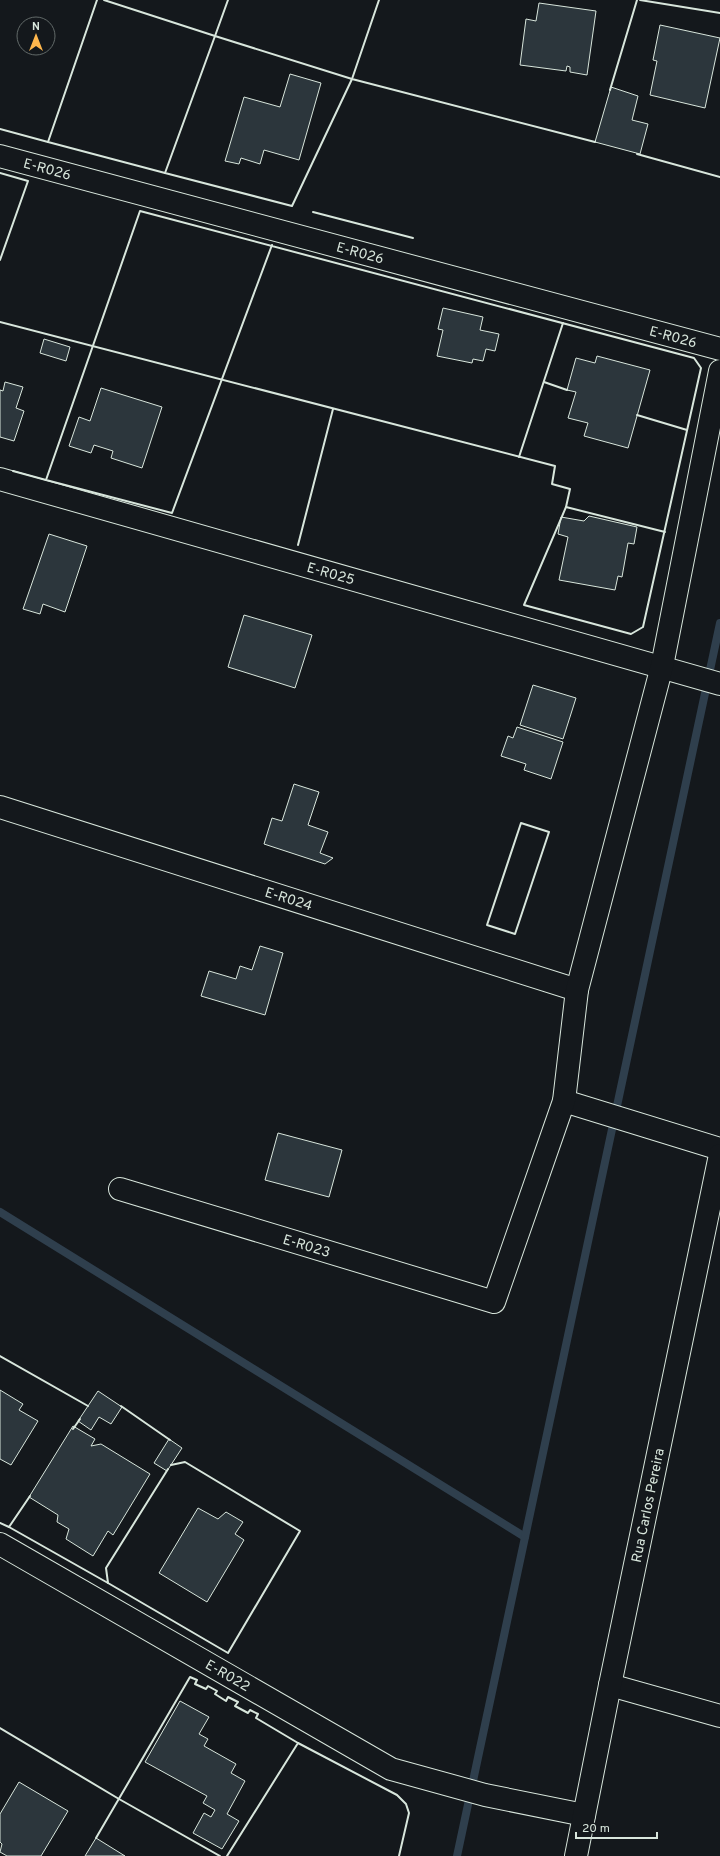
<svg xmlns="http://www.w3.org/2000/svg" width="720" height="1856" font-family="Overpass,sans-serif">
<rect width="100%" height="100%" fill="#14181c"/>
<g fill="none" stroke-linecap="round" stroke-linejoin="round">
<g stroke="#2f3f4d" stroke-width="8">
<polyline points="0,1212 525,1537"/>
<polyline points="457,1856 720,623"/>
</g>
</g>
<g fill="#2c363c" stroke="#d8e6dc">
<polygon points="539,3 596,11 587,75 570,72 570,67 567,66 566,71 520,65 526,19 536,21"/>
<polygon points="660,25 720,38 705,108 650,95 657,61 653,60"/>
<polygon points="290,74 321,83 299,160 264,150 260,164 241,158 239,164 225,161 244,97 280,107"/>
<polygon points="611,87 638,96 632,120 648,124 640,154 595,142"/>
<polygon points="443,308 483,317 480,330 499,334 495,351 486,349 483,361 473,359 472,363 437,356 443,330 438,329"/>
<polygon points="44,339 70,347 66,361 40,353"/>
<polygon points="597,356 650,370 628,448 584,436 588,423 568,418 576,392 567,390 576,358 595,363"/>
<polygon points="5,382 23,387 16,408 24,411 14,441 0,437 0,390 3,391"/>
<polygon points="101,388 162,407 142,468 111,458 113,451 94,445 91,453 69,446 79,417 90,421"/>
<polygon points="589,516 637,527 634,544 628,543 622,577 618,576 615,590 559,580 568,537 558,534 561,517 584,521"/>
<polygon points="49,534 87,546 65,612 43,604 40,614 23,609"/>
<polygon points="244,615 312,635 295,688 228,667"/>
<polygon points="533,685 576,698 563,739 520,725"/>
<polygon points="517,727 563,742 551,779 524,770 526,764 501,756 508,736 513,738"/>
<polygon points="294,784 319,792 308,825 328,832 320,853 333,858 325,864 264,844 272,818 282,821"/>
<polygon points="260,946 283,953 265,1015 201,996 209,971 236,979 240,966 252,970"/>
<polygon points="278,1133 342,1150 329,1197 265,1180"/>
<polygon points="0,1390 23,1404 19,1410 38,1421 11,1465 0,1459"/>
<polygon points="98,1391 122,1407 111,1424 99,1417 91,1430 78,1421"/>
<polygon points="73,1426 95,1439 91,1446 101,1444 150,1474 113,1535 108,1531 93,1556 66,1539 69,1529 57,1522 58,1515 29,1497"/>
<polygon points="169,1439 182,1448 167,1471 154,1463"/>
<polygon points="198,1508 218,1519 226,1512 243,1522 235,1534 244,1540 207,1602 159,1573"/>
<polygon points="180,1701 209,1717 199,1734 208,1739 204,1746 236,1764 231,1773 245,1781 227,1814 239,1821 222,1849 193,1833 204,1813 211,1817 215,1810 203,1803 207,1796 145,1762"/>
<polygon points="19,1782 68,1811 41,1856 7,1856 0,1852 2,1844 0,1842 0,1814"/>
<polygon points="96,1838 125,1856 85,1856"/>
</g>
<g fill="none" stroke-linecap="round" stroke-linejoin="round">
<defs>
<g id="street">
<path id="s1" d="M0,156L720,349"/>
<path id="s2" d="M0,479L720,684"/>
<path id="s3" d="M0,807L577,990"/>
<polyline points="564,1101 720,1149"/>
<path id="s4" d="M120,1189L494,1302L564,1101L577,990L662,666L720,371"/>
<path id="s5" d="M0,1544L391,1769L485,1795L584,1815"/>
<polyline points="610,1685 720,1716"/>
</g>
<g id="secondary">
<path id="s6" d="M576,1856L610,1685L720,1155"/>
</g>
</defs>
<use href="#street" stroke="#d8e6dc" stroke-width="24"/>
<use href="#secondary" stroke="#d8e6dc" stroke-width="24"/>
<use href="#street" stroke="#14181c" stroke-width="22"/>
<use href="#secondary" stroke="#14181c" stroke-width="22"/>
<g stroke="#d8e6dc" stroke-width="2">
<polyline points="97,0 48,142 165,173"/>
<polyline points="104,0 215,36 228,0"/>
<polyline points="379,0 352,79 595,142"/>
<polyline points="640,0 720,13"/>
<polygon points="215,36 352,79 292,206 165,173"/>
<polyline points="610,90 637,0"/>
<polyline points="0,129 48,142"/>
<polyline points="637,154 720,177"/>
<polyline points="0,173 28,181 0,260"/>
<polyline points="313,212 413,238"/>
<polyline points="272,245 172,513 46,480 140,211 694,358 701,368 643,627 631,634 524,605 566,507 665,532"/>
<polyline points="0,322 555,466 552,484 570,489 566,507"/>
<polyline points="544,382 567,390"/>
<polyline points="637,415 687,430"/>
<polyline points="519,457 563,323"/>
<polyline points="13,471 46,480"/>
<polyline points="298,545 333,409"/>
<polygon points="521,823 549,832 515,934 487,925"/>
<polyline points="0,1356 88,1406"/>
<polyline points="121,1406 170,1440"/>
<polyline points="73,1429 80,1419"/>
<polyline points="168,1469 106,1568 108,1583 228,1653 300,1531 185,1462 171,1465"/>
<polyline points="30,1496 9,1527 108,1583"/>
<polyline points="0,1523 9,1527"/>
<polyline points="0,1728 119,1799 220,1856"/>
<polyline points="298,1743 397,1795 406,1804 409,1813 399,1856"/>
<polyline points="96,1838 190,1677 197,1680 195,1684 206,1689 208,1686 217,1691 215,1694 226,1701 228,1697 238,1702 235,1706 248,1713 250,1710 258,1714 256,1718 298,1743 227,1856"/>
</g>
</g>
<g text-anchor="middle" stroke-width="3" stroke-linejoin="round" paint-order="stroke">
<g font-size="14" fill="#d8e6dc" stroke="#14181c">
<text dy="5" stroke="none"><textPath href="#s1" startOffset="49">E-R026</textPath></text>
<text dy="5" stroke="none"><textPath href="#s1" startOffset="373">E-R026</textPath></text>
<text dy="5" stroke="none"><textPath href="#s1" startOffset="697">E-R026</textPath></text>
<text dy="5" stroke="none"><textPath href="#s2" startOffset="344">E-R025</textPath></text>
<text dy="5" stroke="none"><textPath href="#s3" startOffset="303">E-R024</textPath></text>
<text dy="5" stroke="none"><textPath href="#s4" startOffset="195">E-R023</textPath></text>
<text dy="5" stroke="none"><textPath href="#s6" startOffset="358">Rua Carlos Pereira</textPath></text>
<text dy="5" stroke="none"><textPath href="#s5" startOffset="263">E-R022</textPath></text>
</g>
</g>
<g transform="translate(36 36)"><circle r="19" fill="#14181c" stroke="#626a69"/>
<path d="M0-3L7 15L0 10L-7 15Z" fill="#ffb74d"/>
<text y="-6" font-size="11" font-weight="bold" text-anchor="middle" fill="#d8e6dc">N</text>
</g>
<path d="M576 1832v6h81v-6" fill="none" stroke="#d8e6dc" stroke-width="2"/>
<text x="582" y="1832" font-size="12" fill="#d8e6dc" stroke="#14181c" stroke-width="3" paint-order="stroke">20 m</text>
</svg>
